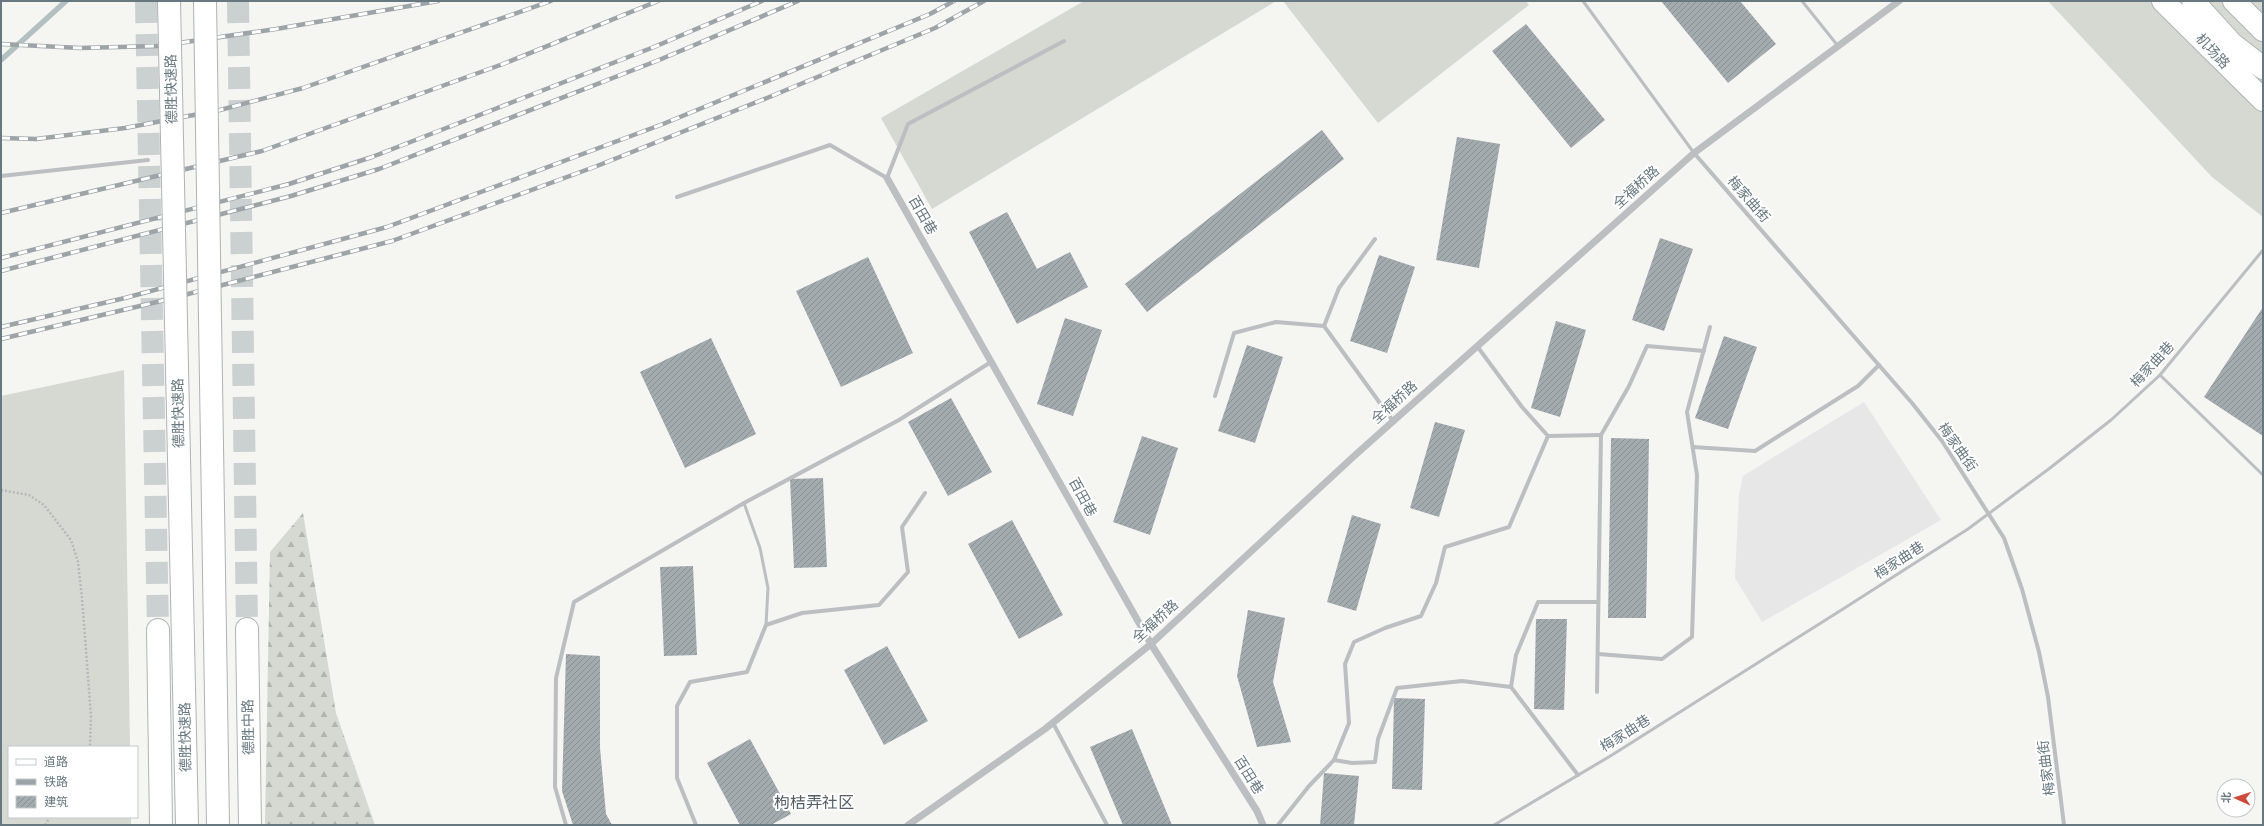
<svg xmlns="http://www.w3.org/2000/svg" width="2264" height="826" font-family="'PT Sans Narrow','Noto Sans SC',sans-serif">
<defs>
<pattern id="forest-firs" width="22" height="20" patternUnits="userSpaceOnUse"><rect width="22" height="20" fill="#d5d9d2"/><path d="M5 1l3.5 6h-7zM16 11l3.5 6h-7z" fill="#b1b5b0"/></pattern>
<pattern id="building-hatch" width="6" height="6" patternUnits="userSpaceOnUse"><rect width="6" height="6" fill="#a3abaf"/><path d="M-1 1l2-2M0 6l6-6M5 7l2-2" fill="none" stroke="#899094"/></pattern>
</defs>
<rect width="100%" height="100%" fill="#f5f5f2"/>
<polygon fill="#e6e7e6" points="1864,402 1941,520 1762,622 1735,578 1739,495 1743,476"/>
<g fill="#d5d9d2">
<polygon points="1084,1 1276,1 932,209 881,118"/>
<polygon points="1283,1 1526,1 1529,5 1378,123"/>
<polygon points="2048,1 2263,1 2263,217 2212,177"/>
<polygon points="124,370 130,747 9,747 9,817 131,817 131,825 1,825 1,396"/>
</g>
<polygon fill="url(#forest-firs)" points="303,513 336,713 375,825 265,825 270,552"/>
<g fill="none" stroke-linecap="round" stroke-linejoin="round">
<polyline stroke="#b3c0c2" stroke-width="5.5" points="1,60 66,1"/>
</g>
<g fill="url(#building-hatch)">
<polygon points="1661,1 1740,1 1776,44 1728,83"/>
<polygon points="1526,24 1605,120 1571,148 1492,51"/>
<polygon points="1322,130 1344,159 1147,312 1125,284"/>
<polygon points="1457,137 1500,144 1479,268 1436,260"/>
<polygon points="1007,212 1037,269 1070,252 1088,287 1017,324 969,232"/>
<polygon points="1660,238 1693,249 1664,331 1632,320"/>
<polygon points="1379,255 1415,267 1387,353 1350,341"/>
<polygon points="868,257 913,353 841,387 796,291"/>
<polygon points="2263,307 2263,436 2204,397"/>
<polygon points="1065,318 1102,330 1073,416 1037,404"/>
<polygon points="1556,321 1586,330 1560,417 1531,408"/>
<polygon points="1724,336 1757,347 1728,429 1695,418"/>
<polygon points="711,338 756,434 685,468 640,372"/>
<polygon points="1247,345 1283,357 1255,443 1218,431"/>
<polygon points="951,398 992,472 948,496 908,422"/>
<polygon points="1435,422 1465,430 1439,517 1410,508"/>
<polygon points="1142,436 1178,448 1150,535 1113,522"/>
<polygon points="1611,438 1649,439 1646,618 1608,618"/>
<polygon points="823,478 827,567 794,568 790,479"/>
<polygon points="1352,515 1381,524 1356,611 1327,602"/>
<polygon points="1012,520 1063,615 1019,639 968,544"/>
<polygon points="693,566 697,655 664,656 660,567"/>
<polygon points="1248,610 1285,618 1273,682 1291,742 1257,747 1237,676"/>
<polygon points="1536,619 1567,619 1564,710 1534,709"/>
<polygon points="887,646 928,721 884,745 844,670"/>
<polygon points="566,654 600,656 600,748 606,814 612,825 573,825 562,791"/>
<polygon points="1394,698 1425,699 1422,790 1392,789"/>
<polygon points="1132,729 1172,825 1123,825 1090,747"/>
<polygon points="750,739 791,814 771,825 740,825 707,763"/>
<polygon points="1324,773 1359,776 1354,825 1320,825"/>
</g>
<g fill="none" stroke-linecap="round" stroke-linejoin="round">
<g stroke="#cbd0d0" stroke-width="22" stroke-dasharray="22 11" stroke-linecap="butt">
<polyline points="146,1 158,630"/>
<polyline points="238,1 247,629"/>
</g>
<defs>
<polyline id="secondary" points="2163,1 2263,100"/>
<g id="primary">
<polyline points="2193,1 2232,44 2263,68"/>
<polyline points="2234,1 2263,30"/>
<polyline points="247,629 250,825"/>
<polyline points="158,630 161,825"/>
</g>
</defs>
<use href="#secondary" stroke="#adb4b7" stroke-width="24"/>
<use href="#primary" stroke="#afb4b6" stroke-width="24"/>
<g stroke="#b5b9ba" stroke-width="2.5" stroke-dasharray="2 2" stroke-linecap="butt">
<polyline points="1,490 29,495 44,505 71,540 78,562 82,598 91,716 90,747"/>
<polyline points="45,825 50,817"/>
</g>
<g stroke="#bbbfc2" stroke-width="3">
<polyline points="1583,1 1694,153"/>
<polyline points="1802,1 1838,46"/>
<polyline points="2160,375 2263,475"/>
<polyline points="744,503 760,548 768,588 766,625"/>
<polyline points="1494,825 1612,755 1843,609 1968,529 2050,468 2111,420 2160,375 2263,250"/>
</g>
<g stroke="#bbbfc2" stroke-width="4">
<polyline points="1694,153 1912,403 1942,441 2004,538 2022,589 2039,652 2048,697 2064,825"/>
<polyline points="1,176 148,160"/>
<polyline points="677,197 830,145 887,178 908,124 1064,41"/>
<polyline points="1324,326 1393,421"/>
<polyline points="1215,396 1234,333 1276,322 1324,326 1339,288 1375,239"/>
<polyline points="1548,436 1601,435"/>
<polyline points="1693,447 1755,451 1858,386 1879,365"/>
<polyline points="1598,654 1662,659 1692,637 1697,475 1687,412 1710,327"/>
<polyline points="1511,687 1578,775"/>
<polyline points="1597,692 1601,435 1629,386 1647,346 1704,351"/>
<polyline points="1053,723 1107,825"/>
<polyline points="1334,760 1352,763 1375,762 1378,739 1397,688 1462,681 1511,687 1516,655 1538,602 1598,602"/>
<polyline points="566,825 555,787 556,678 574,602 744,503 899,420 991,362"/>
<polyline points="696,825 677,778 677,706 690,682 747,672 766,625 802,613 879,605 908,572 902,527 925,493"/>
<polyline points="1278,825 1309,786 1334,760 1349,723 1345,664 1354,642 1385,628 1421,616 1436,583 1445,547 1509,527 1548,436 1522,407 1477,346"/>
</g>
<g stroke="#bbbfc2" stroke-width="7">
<polyline points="887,178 1151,644 1257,811 1263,825"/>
<polyline points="908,825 1045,729 1151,644 1353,457 1694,153 1899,1"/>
</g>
<use href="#secondary" stroke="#fff" stroke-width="22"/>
<use href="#primary" stroke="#fff" stroke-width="22"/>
<defs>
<g id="rail">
<polyline points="1,44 80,48 158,46 276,29 438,1"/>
<polyline points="1,138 36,139 125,128 220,110 303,88 551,1"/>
<polyline points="1,213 262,151 503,64 658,1"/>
<polyline points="1,258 289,184 372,157 654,47 762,1"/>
<polyline points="1,271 291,196 379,169 659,60 798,1"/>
<polyline points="1,327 125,298 387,227 663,124 930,14 954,1"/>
<polyline points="1,339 161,301 392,241 597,166 767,98 935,28 984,1"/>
</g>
</defs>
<use href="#rail" stroke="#9da4a8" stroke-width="4.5"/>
<use href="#rail" stroke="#fff" stroke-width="3" stroke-dasharray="9" stroke-linecap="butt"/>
<defs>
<g id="trunk-bridge">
<polyline points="169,1 187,825"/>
<polyline points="205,1 218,825"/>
</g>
</defs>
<use href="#trunk-bridge" stroke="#afb3b5" stroke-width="24" stroke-linecap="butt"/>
<use href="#trunk-bridge" stroke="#fff" stroke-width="22"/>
</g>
<g text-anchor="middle" stroke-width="4" stroke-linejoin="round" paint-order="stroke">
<g font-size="14" fill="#687880" stroke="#fff">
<text transform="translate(2213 51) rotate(47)" y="5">机场路</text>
<text transform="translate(171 89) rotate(-91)" y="5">德胜快速路</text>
<text transform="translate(1636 187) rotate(-42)" y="5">全福桥路</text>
<text transform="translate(1749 199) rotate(49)" y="5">梅家曲街</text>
<text transform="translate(923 215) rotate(60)" y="5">百田巷</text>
<text transform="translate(2152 364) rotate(-47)" y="5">梅家曲巷</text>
<text transform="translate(1394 402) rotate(-42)" y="5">全福桥路</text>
<text transform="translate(178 413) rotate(-91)" y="5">德胜快速路</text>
<text transform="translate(1958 447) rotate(55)" y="5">梅家曲街</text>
<text transform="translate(1083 497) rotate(61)" y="5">百田巷</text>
<text transform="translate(1899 560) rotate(-33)" y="5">梅家曲巷</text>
<text transform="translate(1155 621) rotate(-42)" y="5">全福桥路</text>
<text transform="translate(248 727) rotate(-91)" y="5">德胜中路</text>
<text transform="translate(1625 733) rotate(-32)" y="5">梅家曲巷</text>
<text transform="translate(185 737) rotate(-91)" y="5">德胜快速路</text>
<text transform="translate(2046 768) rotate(-97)" y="5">梅家曲街</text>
<text transform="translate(1249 775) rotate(58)" y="5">百田巷</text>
</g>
<g font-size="16" fill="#556066" stroke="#fff">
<text x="814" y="808">枸桔弄社区</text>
</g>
</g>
<rect width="2264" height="826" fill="none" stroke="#687880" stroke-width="4"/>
<rect x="8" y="746" width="130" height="72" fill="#ffffff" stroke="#c3c9cc"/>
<rect x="16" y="759" width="20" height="6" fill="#ffffff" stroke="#c3c9cc"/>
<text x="44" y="766" font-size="12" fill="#687880">道路</text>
<rect x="16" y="779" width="20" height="6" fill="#9da4a8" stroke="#c3c9cc"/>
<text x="44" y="786" font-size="12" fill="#687880">铁路</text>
<rect x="16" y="796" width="20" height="12" fill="url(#building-hatch)" stroke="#c3c9cc"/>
<text x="44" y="806" font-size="12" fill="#687880">建筑</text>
<g transform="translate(2236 798) rotate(273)"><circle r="19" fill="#ffffff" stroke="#c3c9cc"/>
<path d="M0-3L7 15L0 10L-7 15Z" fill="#ce4a3a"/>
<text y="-6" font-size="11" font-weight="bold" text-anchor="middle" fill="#687880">北</text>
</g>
</svg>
